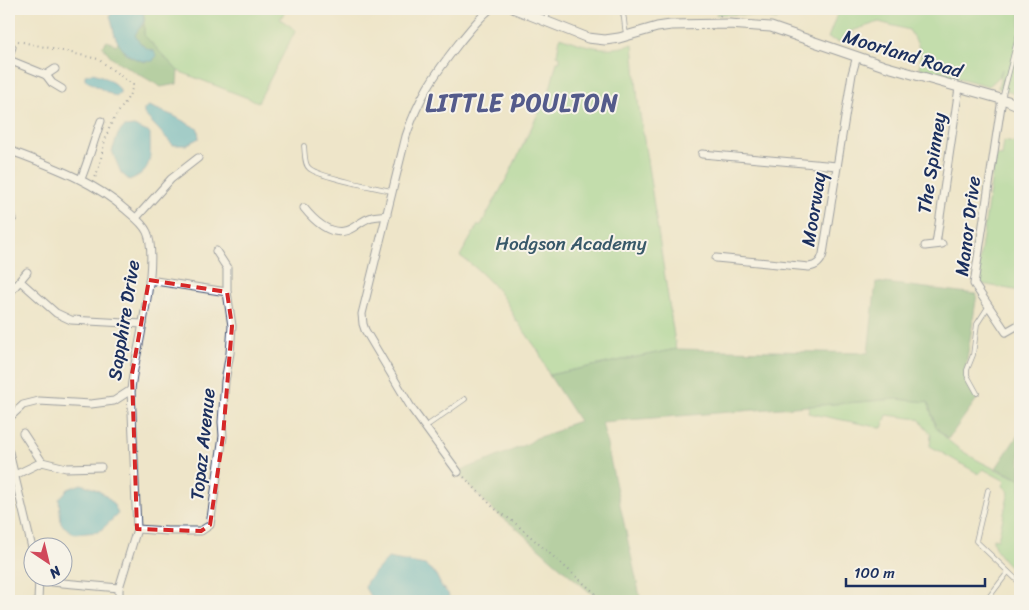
<svg xmlns="http://www.w3.org/2000/svg" width="1029" height="610" font-family="Sriracha,sans-serif">
<rect width="100%" height="100%" fill="#f7f3e8"/>
<filter id="ink" filterUnits="userSpaceOnUse"><feTurbulence type="fractalNoise" baseFrequency=".02" numOctaves="2"/><feDisplacementMap in="SourceGraphic" scale="10" xChannelSelector="R" yChannelSelector="G"/><feConvolveMatrix kernelMatrix="1 2 1 2 8 2 1 2 1" color-interpolation-filters="sRGB"/></filter>
<filter id="wash" filterUnits="userSpaceOnUse"><feTurbulence type="fractalNoise" baseFrequency=".0096" numOctaves="4" result="noise"/><feDisplacementMap in="SourceGraphic" scale="20" xChannelSelector="R" yChannelSelector="G"/><feGaussianBlur stdDeviation="1.12" result="paint"/><feColorMatrix in="noise" values="0 0 0 0 0 0 0 0 0 0 0 0 0 0 0 0 0 1.4 0 .05"/><feComposite in="paint" operator="in"/></filter>
<g filter="url(#wash)">
<rect width="100%" height="100%" fill="#eee5c9"/>
<g fill="#8fd28b" stroke="#558074">
<polygon points="142,9 287,9 280,19 296,30 258,102 178,71 144,35 144,24 145,18"/>
<polygon points="719,9 781,9 777,20 751,15 720,14 716,15"/>
<polygon points="839,9 1020,9 1020,96 998,88 1002,69 999,77 989,86 920,68 921,52 916,41 909,30 879,22 849,32 839,42 828,38"/>
<path d="M560,37C584,46 608,53 633,44L638,101L676,349L549,375L539,352L517,321H516C505,294 483,272 460,256L478,225H481L509,174L550,89L557,62H560V56L557,55Z"/>
<polygon points="1004,141 1020,144 1020,291 976,283 995,155 1002,156"/>
<path d="M896,399L928,402C931,410 932,421 937,428C953,451 995,470 1020,479V529L1017,536V552L1020,560V577C1011,567 992,552 993,538L998,539L1009,492L1003,486L1005,481L983,469L979,474L930,446L931,435L919,419L887,415L882,428L808,413L809,406Z"/>
</g>
<g fill="#73b477" stroke="#47726a">
<polygon points="144,24 144,35 178,71 177,84 161,87 113,59 102,46 107,41 116,45 118,42 127,55 145,62 149,50 139,42 135,35 138,29"/>
<polygon points="876,282 977,294 965,372 968,384 977,399 948,439 936,427 928,402 896,399 602,422 641,601 600,601 552,560 516,528 494,511 460,476 463,469 487,461 529,443 536,438 560,430 564,426 579,421 549,375 676,349 868,353"/>
<polygon points="1020,432 1020,479 996,468"/>
</g>
<g fill="#47aec6" stroke="#316e92">
<path d="M114,9H142C147,25 142,22 135,35C139,43 145,49 154,51L156,56L153,61C135,63 122,53 115,36C113,30 113,23 110,16Z"/>
<path d="M93,73C104,76 112,81 120,89V94L116,97L85,80V75Z"/>
<polygon points="149,106 174,116 198,129 199,138 186,145 173,145 144,114 144,109"/>
<path d="M134,126L150,133C150,156 154,171 129,180L121,173L112,151L118,134L124,127Z"/>
<path d="M81,484C97,488 113,497 118,514L99,532L74,534L61,524L59,499L68,489Z"/>
<polygon points="388,558 425,565 435,573 442,587 448,593 450,601 373,601 365,588 367,581"/>
</g>
</g>
<g filter="url(#ink)">
<g fill="none" stroke-linecap="round" stroke-linejoin="round">
<defs>
<g id="service">
<path d="M621,9C626,17 623,27 627,36"/>
<polyline points="545,20 551,9"/>
<polyline points="1002,99 1020,29"/>
<path d="M304,146C305,152 304,164 309,168C318,177 377,188 392,191"/>
<polyline points="977,393 967,375 967,370 973,355 977,324 988,307"/>
<polyline points="425,427 465,399"/>
<polyline points="988,490 976,541 1020,583"/>
<polyline points="986,601 1008,572"/>
</g>
<g id="minor">
<polyline points="9,55 12,47"/>
<polyline points="9,60 46,75 52,83 62,89"/>
<polyline points="46,75 55,69"/>
<polyline points="1002,99 974,284 1006,332 1020,324"/>
<path d="M9,150C50,166 92,180 126,210C133,216 143,223 147,232C156,252 147,300 143,322C140,345 133,367 131,390L114,401L91,404L39,401L23,405L9,418"/>
<polyline points="702,154 837,166"/>
<path d="M81,179C89,159 94,140 101,121"/>
<path d="M304,208C316,223 334,240 354,227C360,223 365,219 372,217C377,216 382,216 387,215"/>
<polyline points="136,218 171,179 198,158"/>
<polyline points="9,220 13,218"/>
<polyline points="936,244 959,88"/>
<polyline points="925,246 942,244"/>
<path d="M716,258L809,267C817,266 821,262 823,254L852,74L857,56"/>
<polyline points="149,280 227,292"/>
<polyline points="20,281 56,313 71,320 143,324"/>
<polyline points="12,290 27,272"/>
<polyline points="23,433 42,462 66,468 101,467"/>
<polyline points="9,452 32,548"/>
<path d="M458,472L412,409L365,330L363,324L362,314L406,136C419,97 434,75 459,43C469,31 478,19 490,9"/>
<polyline points="15,475 42,462"/>
<polyline points="137,529 167,531 201,531 210,525 223,436 222,422 225,381 230,353 232,326 227,292 227,268 216,251"/>
<polyline points="40,581 119,588"/>
<polyline points="38,601 39,578"/>
<polyline points="119,601 119,588 137,529 131,390"/>
</g>
<polyline id="tertiary" points="515,9 588,38 605,40 619,38 657,27 671,25 729,24 771,27 884,66 1008,101 1020,106"/>
</defs>
<use href="#service" stroke="#3b4a6e" stroke-width="5.5"/>
<use href="#minor" stroke="#3b4a6e" stroke-width="9"/>
<use href="#tertiary" stroke="#3b4a6e" stroke-width="11"/>
<g stroke="#3b4a6e" stroke-width="2" stroke-dasharray="1 4" stroke-linecap="butt">
<polyline points="720,16 723,9"/>
<polyline points="9,36 14,39"/>
<path d="M18,41L98,59L133,85C129,102 115,113 109,129C102,145 102,162 95,178"/>
<polyline points="464,477 494,508 515,523 604,601"/>
</g>
<use href="#service" stroke="#fff" stroke-width="4"/>
<use href="#minor" stroke="#fff" stroke-width="7"/>
<use href="#tertiary" stroke="#fff" stroke-width="9"/>
</g>
</g>
<path d="M0 0H1029V610H0ZM149,280L227,292L232,326L223,436L210,525L201,531L137,529L132,374Z" fill="#eee5c9" fill-opacity=".55" fill-rule="evenodd"/>
<path fill="none" stroke="#d62828" stroke-width="4" stroke-dasharray="10 6" stroke-linejoin="round" d="M149,280L227,292L232,326L223,436L210,525L201,531L137,529L132,374Z"/>
<g text-anchor="middle" stroke-width="4" stroke-linejoin="round" paint-order="stroke">
<g font-size="19" fill="#1b2f5e" stroke="#f7f3e8">
<text transform="translate(903 53) rotate(17)" y="7">Moorland Road</text>
<text transform="translate(931 163) rotate(-81)" y="7">The Spinney</text>
<text transform="translate(813 209) rotate(-81)" y="7">Moorway</text>
<text transform="translate(967 226) rotate(-83)" y="7">Manor Drive</text>
<text transform="translate(123 320) rotate(-81)" y="7">Sapphire Drive</text>
<text transform="translate(202 444) rotate(-84)" y="7">Topaz Avenue</text>
</g>
<g font-size="19" fill="#385869" stroke="#f7f3e8">
<text x="571" y="250">Hodgson Academy</text>
</g>
<g font-size="24" font-weight="bold" letter-spacing="1" fill="#545b8b" stroke="#f7f3e8">
<text x="522" y="111">LITTLE POULTON</text>
</g>
</g>
<rect width="1029" height="610" fill="none" stroke="#f7f3e8" stroke-width="30"/>
<g transform="translate(48 562) rotate(145)"><circle r="24" fill="#f7f3e8" stroke="#9fa5b1"/>
<path d="M0-4L9 19L0 12L-9 19Z" fill="#d1495b"/>
<text y="-8" font-size="14" font-weight="bold" text-anchor="middle" fill="#1b2f5e">N</text>
</g>
<path d="M846 578v8h139v-8" fill="none" stroke="#1b2f5e" stroke-width="2.5"/>
<text x="854" y="578" font-size="15" fill="#1b2f5e" stroke="#f7f3e8" stroke-width="4" paint-order="stroke">100 m</text>
</svg>
